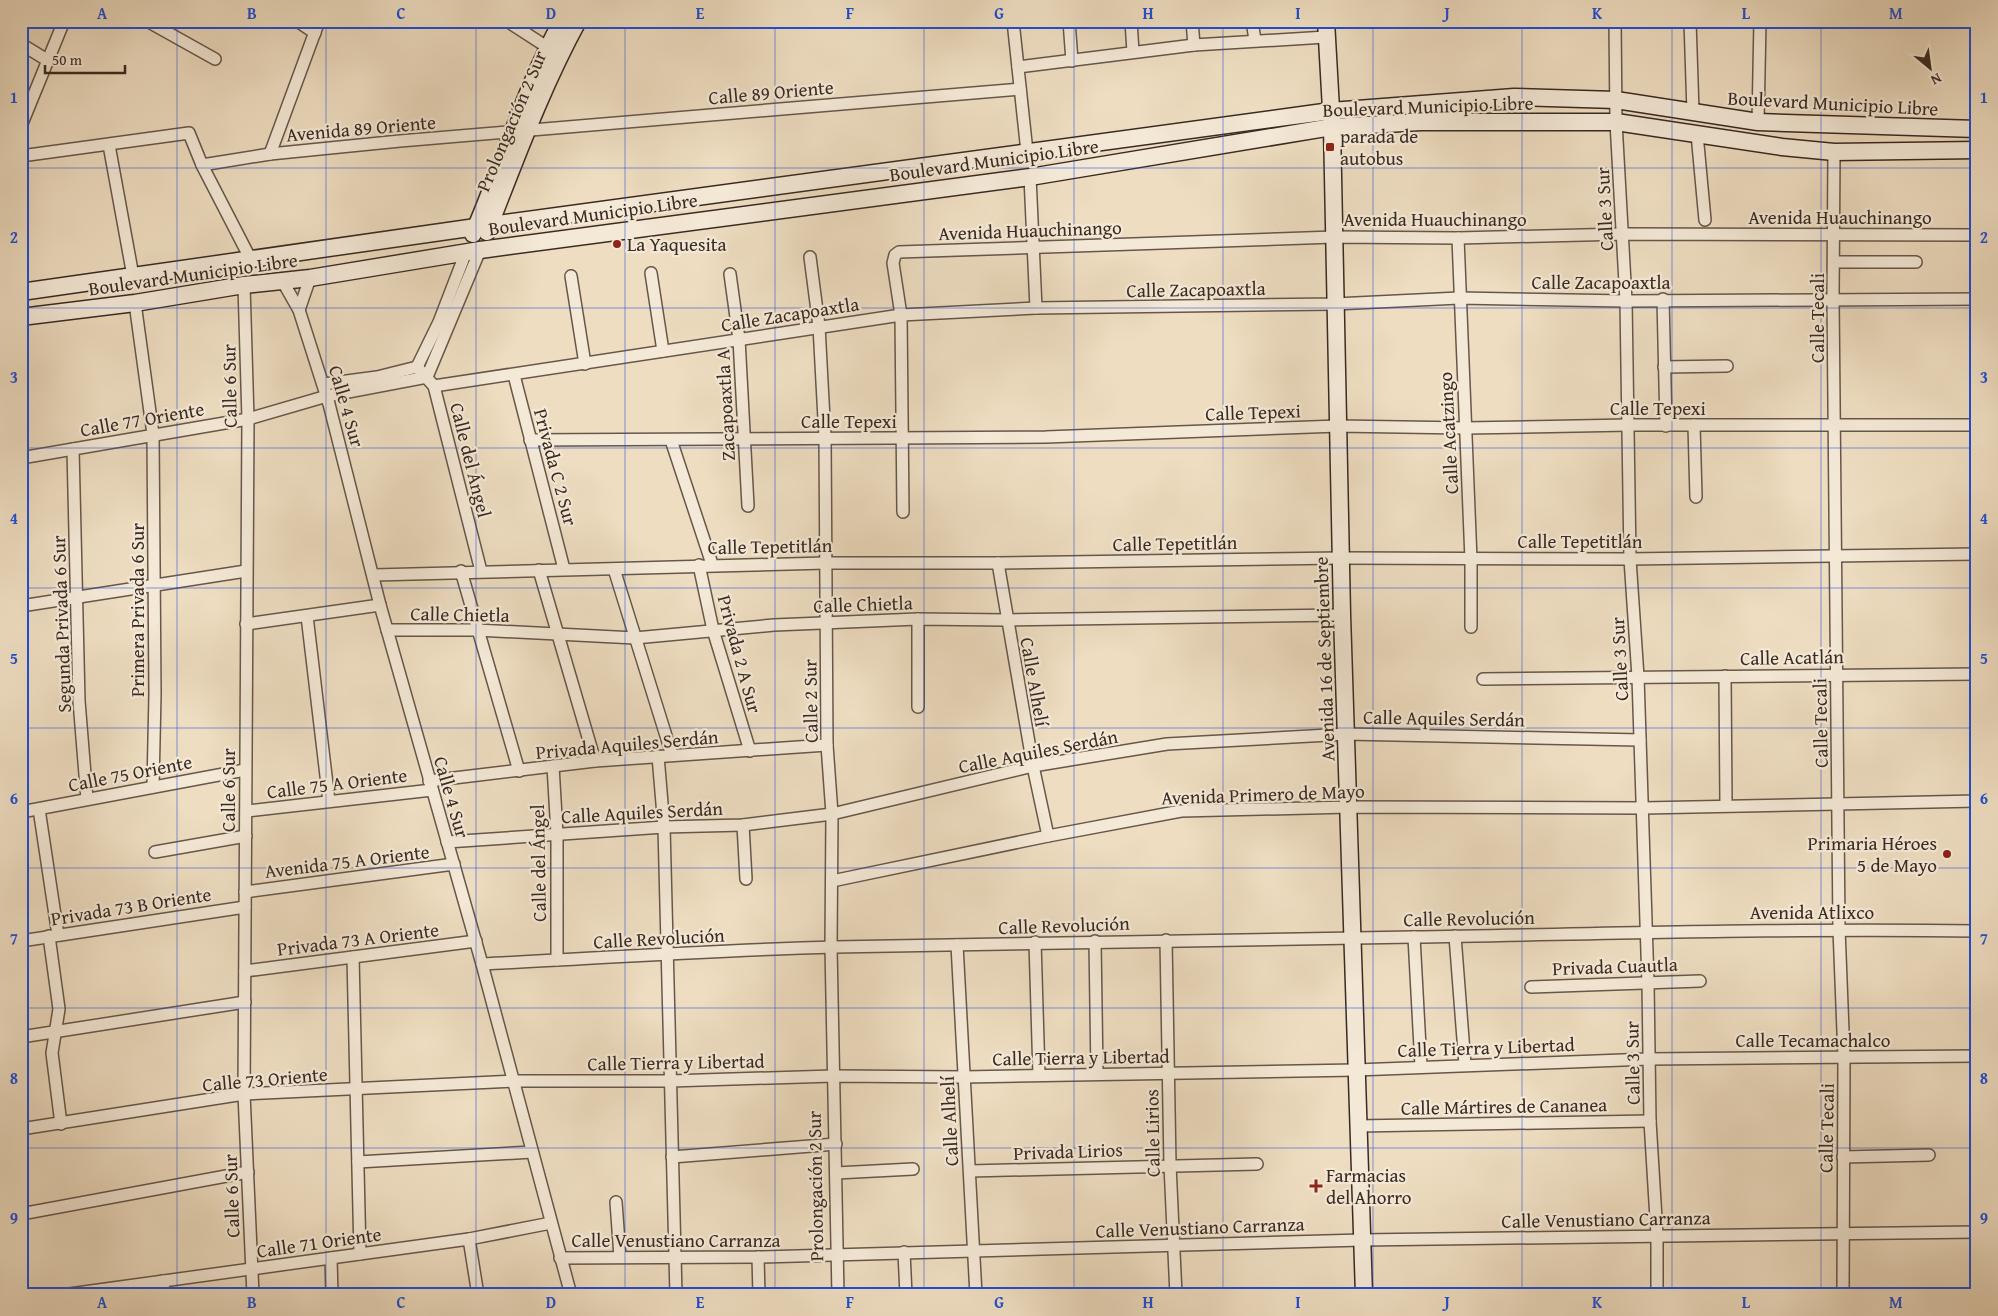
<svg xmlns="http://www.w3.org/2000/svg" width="1998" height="1316" font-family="'Gentium Book Plus',serif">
<rect width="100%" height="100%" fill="#eeddc1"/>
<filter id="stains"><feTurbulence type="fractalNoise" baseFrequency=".004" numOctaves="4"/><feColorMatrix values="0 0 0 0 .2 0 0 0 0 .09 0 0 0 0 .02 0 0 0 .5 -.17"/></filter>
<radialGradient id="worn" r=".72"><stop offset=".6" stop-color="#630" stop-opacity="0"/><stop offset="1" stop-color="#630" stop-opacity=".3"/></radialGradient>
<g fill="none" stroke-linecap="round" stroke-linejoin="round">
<defs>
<g id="street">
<polyline points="147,21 215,59"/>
<polyline points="297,21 315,33"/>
<polyline points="507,21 547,47"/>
<polyline points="1013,21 1027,152"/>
<polyline points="1069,21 1072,61"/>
<polyline points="1131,21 1133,52"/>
<polyline points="1192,21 1194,45"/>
<polyline points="1252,21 1255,40"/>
<polyline points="1615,21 1616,122 1626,301 1630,559 1638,677 1648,983 1650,1121 1657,1235 1657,1295"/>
<polyline points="1690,21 1693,112"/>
<polyline points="21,44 47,60"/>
<polyline points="1018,67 1194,45 1326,37"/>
<polyline points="1758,122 1760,21"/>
<polyline points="21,126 64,21"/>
<polyline points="1697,134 1705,220"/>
<polyline points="109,145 133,276"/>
<polyline points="1834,152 1833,298 1839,929 1844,1057 1843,1295"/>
<polyline points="270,154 319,21"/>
<polyline points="21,156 189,133 202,165 250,258"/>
<polyline points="202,165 270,154 400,141 1020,89"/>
<polyline points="1030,177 1036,308"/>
<polyline points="1458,238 1471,560 1471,627"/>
<polyline points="810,257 819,326 825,438 827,745 832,814 831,947 838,1295"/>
<polyline points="1834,262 1916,262"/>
<polyline points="651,273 663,351"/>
<polyline points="730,274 739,339 748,506"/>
<polyline points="571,276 585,364"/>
<polyline points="283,282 299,310 329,404 380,605 482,964 571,1295"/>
<polyline points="244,285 248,419 244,1094 253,1295"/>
<polyline points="1663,299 1666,426"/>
<polyline points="135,303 153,434 155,694 153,786"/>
<polyline points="299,310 310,278"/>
<polyline points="417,367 434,386 481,571"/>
<polyline points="417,367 439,322 466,252"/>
<polyline points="1664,367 1727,366"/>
<polyline points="514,375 564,569"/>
<polyline points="324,384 377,377 417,367"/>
<polyline points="434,386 901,315 1036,308 1335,304 1459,298 1626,301 1977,299"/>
<polyline points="1694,425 1696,497"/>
<polyline points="530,440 1046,437 1338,426 1465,428 1629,425 1977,425"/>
<polyline points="671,440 712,564"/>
<polyline points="73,449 79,701 87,799"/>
<polyline points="21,458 248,419 327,396 427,377 480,250"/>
<polyline points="903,512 901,315 893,263 895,255 899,252 1334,237 1458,238 1623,234 1977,235"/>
<polyline points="998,563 1033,766 1048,836"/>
<polyline points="699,565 713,630 750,751"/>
<polyline points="614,569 672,755"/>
<polyline points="539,570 595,761"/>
<polyline points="461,571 519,771"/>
<polyline points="374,575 825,563 998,563 1341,558 1630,559 1977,554"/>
<polyline points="21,606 246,571"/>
<polyline points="307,616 329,801"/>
<polyline points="918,619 918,707"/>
<polyline points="246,624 380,605"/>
<polyline points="387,630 477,630 635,638 774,625 918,619 1006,620 1342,615"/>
<polyline points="1725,676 1726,804"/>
<polyline points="1483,679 1977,674"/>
<polyline points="658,756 664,827 676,1295"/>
<polyline points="553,766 557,834 557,960"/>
<polyline points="429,781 595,761 827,745"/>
<polyline points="39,809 58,935"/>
<polyline points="247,811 432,790"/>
<polyline points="21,812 245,770"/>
<polyline points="743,825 746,879"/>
<polyline points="447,842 664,827 743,825 832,814 1033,766 1167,744 1347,734 1640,740"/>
<polyline points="155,852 246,836"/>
<polyline points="832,881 1048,836 1181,811 1349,807 1643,808 1977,801"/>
<polyline points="245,892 454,864"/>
<polyline points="49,936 59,1009 52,1053 61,1124"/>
<polyline points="1455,936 1465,1065"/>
<polyline points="1414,937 1421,1066"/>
<polyline points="1166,940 1170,1165 1176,1295"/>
<polyline points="21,941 245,907"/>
<polyline points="1095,941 1097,1074"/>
<polyline points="1035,942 1039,1075"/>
<polyline points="957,945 976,1295"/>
<polyline points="353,957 360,1254"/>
<path d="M482,964C600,958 717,950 835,947C1028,943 1220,941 1413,937C1601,934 1789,928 1977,931"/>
<polyline points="245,971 476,941"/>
<polyline points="1531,987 1700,981"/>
<polyline points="21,1037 245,1002"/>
<polyline points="1358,1126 1650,1121"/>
<polyline points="21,1129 244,1094 514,1081 670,1081 833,1076 964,1077 1356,1070 1649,1059 1977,1056"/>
<polyline points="672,1157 836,1144"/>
<polyline points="1843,1157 1929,1155"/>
<polyline points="358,1162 532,1152"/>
<polyline points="970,1171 1257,1164"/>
<polyline points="836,1173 913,1169"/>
<polyline points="616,1202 620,1257"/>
<polyline points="21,1214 248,1172"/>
<polyline points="469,1239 478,1295"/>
<polyline points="904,1252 906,1295"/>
<polyline points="758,1257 759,1295"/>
<polyline points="331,1258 332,1295"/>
<polyline points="560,1258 758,1257 1362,1240 1977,1232"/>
<polyline points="163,1281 164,1295"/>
<polyline points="62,1295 469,1239 551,1223"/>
</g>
<g id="secondary">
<polyline points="1326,21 1332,127 1342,615 1364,1295"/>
<path d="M487,232C515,161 541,89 578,21"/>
<path d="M473,234C504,163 524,89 562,21"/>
<polyline points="21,292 476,227 1331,111 1514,97 1616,100 1758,122 1977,129"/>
<polyline points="21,317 135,303 244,285 310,278 480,250 1030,177 1332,127 1421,122 1616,122 1782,147 1834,152 1977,150"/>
</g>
</defs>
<use href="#street" stroke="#66574a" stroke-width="14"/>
<use href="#secondary" stroke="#392a22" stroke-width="19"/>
<use href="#street" stroke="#f4e9d7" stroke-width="11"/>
<use href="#secondary" stroke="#f4e9d7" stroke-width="16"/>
</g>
<path fill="none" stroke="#1d4ed8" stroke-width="1" stroke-opacity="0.55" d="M177,21V1295M326,21V1295M476,21V1295M625,21V1295M775,21V1295M924,21V1295M1074,21V1295M1223,21V1295M1373,21V1295M1522,21V1295M1672,21V1295M1821,21V1295M21,168H1977M21,308H1977M21,448H1977M21,588H1977M21,728H1977M21,868H1977M21,1008H1977M21,1148H1977"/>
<g fill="#8f2418" stroke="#f4e9d7" stroke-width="2">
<rect x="1325" y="142" width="10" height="10" rx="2.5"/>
<circle cx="617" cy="244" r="5"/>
<circle cx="1947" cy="854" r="5"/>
<path d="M1313.5 1178.5h5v5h5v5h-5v5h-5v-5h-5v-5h5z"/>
</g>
<g text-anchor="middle" stroke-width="4.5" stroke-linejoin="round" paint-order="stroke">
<g font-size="19" fill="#392a22" stroke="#f4e9d7">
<text transform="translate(771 92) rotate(-5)" y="7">Calle 89 Oriente</text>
<text transform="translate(1833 103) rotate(3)" y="7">Boulevard Municipio Libre</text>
<text transform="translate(1428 106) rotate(-2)" y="7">Boulevard Municipio Libre</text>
<text transform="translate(511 121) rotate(-67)" y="7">Prolongación 2 Sur</text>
<text transform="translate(361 128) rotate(-5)" y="7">Avenida 89 Oriente</text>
<text transform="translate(994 160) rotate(-8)" y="7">Boulevard Municipio Libre</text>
<text transform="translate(1604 209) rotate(-93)" y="7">Calle 3 Sur</text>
<text transform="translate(593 214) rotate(-8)" y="7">Boulevard Municipio Libre</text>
<text x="1840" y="224">Avenida Huauchinango</text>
<text x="1435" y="226">Avenida Huauchinango</text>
<text transform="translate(1030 230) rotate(-2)" y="7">Avenida Huauchinango</text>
<text transform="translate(193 274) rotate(-8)" y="7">Boulevard Municipio Libre</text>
<text x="1601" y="289">Calle Zacapoaxtla</text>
<text transform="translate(1196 289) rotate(-1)" y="7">Calle Zacapoaxtla</text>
<text transform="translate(790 314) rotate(-9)" y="7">Calle Zacapoaxtla</text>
<text transform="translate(1817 318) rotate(-90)" y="7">Calle Tecali</text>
<text transform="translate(229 386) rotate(-91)" y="7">Calle 6 Sur</text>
<text transform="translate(725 405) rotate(-93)" y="7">Zacapoaxtla A</text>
<text transform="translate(347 406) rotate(74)" y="7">Calle 4 Sur</text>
<text x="1658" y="415">Calle Tepexi</text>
<text transform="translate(1253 412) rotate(-2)" y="7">Calle Tepexi</text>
<text transform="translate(142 419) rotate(-10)" y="7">Calle 77 Oriente</text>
<text x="849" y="428">Calle Tepexi</text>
<text transform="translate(1448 433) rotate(-93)" y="7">Calle Acatzingo</text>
<text transform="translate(471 460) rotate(76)" y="7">Calle del Ángel</text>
<text transform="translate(556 467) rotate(75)" y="7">Privada C 2 Sur</text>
<text x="1580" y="548">Calle Tepetitlán</text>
<text transform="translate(1175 543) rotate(-1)" y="7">Calle Tepetitlán</text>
<text transform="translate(770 546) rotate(-1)" y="7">Calle Tepetitlán</text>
<text transform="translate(863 604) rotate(-2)" y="7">Calle Chietla</text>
<text transform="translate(137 610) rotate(-90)" y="7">Primera Privada 6 Sur</text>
<text transform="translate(460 614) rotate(1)" y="7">Calle Chietla</text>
<text transform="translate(61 624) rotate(-92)" y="7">Segunda Privada 6 Sur</text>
<text transform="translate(740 654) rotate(75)" y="7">Privada 2 A Sur</text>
<text transform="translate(1792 657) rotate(-1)" y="7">Calle Acatlán</text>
<text transform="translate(1324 659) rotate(-92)" y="7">Avenida 16 de Septiembre</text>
<text transform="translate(1619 659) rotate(-93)" y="7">Calle 3 Sur</text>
<text transform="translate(1035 682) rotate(80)" y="7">Calle Alhelí</text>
<text transform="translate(810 701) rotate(-91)" y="7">Calle 2 Sur</text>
<text transform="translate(1444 718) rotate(1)" y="7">Calle Aquiles Serdán</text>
<text transform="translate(1820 723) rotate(-91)" y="7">Calle Tecali</text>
<text transform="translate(627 744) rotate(-5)" y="7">Privada Aquiles Serdán</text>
<text transform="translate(1038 751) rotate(-11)" y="7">Calle Aquiles Serdán</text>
<text transform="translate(130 773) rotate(-11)" y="7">Calle 75 Oriente</text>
<text transform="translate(337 783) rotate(-7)" y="7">Calle 75 A Oriente</text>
<text transform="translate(228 790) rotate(-90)" y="7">Calle 6 Sur</text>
<text transform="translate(1263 794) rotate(-2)" y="7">Avenida Primero de Mayo</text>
<text transform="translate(452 797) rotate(74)" y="7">Calle 4 Sur</text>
<text transform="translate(642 812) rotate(-3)" y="7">Calle Aquiles Serdán</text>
<text transform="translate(347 861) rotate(-7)" y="7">Avenida 75 A Oriente</text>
<text transform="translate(538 863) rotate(-91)" y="7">Calle del Ángel</text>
<text transform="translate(131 906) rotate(-9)" y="7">Privada 73 B Oriente</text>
<text x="1812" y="919">Avenida Atlixco</text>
<text transform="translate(1469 918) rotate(-1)" y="7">Calle Revolución</text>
<text transform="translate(1064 925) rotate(-2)" y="7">Calle Revolución</text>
<text transform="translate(659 938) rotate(-3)" y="7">Calle Revolución</text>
<text transform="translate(358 939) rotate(-7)" y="7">Privada 73 A Oriente</text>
<text transform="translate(1615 966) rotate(-2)" y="7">Privada Cuautla</text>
<text x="1813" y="1047">Calle Tecamachalco</text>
<text transform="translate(1486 1047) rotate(-2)" y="7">Calle Tierra y Libertad</text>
<text transform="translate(1081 1057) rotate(-1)" y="7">Calle Tierra y Libertad</text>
<text transform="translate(676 1062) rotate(-1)" y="7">Calle Tierra y Libertad</text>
<text transform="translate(1632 1063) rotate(-91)" y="7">Calle 3 Sur</text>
<text transform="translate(265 1079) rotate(-5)" y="7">Calle 73 Oriente</text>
<text transform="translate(1504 1106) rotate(-1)" y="7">Calle Mártires de Cananea</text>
<text transform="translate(949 1121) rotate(-93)" y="7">Calle Alhelí</text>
<text transform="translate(1826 1128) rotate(-89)" y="7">Calle Tecali</text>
<text transform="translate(1152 1133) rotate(-91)" y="7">Calle Lirios</text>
<text transform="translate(1068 1151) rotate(-2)" y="7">Privada Lirios</text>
<text transform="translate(815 1186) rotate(-91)" y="7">Prolongación 2 Sur</text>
<text transform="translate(231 1196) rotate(-92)" y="7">Calle 6 Sur</text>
<text transform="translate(1606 1219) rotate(-1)" y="7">Calle Venustiano Carranza</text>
<text transform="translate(1200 1227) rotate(-2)" y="7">Calle Venustiano Carranza</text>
<text x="676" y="1247">Calle Venustiano Carranza</text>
<text transform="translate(319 1242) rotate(-8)" y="7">Calle 71 Oriente</text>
</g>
<g font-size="19" fill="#392a22" stroke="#f4e9d7" text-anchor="start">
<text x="1340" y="143">parada de<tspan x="1340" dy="22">autobus</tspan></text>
<text x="627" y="251">La Yaquesita</text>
<text x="1937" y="850" text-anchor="end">Primaria Héroes<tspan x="1937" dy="22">5 de Mayo</tspan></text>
<text x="1326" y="1182">Farmacias<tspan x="1326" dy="22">del Ahorro</tspan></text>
</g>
</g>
<rect width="1998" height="1316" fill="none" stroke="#eeddc1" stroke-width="55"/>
<g transform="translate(1930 68) rotate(151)" stroke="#f4e9d7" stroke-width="4" paint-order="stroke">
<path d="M0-4L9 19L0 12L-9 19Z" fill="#392a22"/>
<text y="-8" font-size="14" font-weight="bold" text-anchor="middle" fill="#392a22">N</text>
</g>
<path d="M45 65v8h80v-8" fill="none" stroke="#392a22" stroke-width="2.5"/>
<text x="52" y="65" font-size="15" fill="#392a22" stroke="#f4e9d7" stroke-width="4" paint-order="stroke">50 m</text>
<rect x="28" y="28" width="1942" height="1260" fill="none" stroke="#1d4ed8" stroke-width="2"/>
<g font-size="16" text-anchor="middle" font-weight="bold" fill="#1d4ed8">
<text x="102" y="19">A</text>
<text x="252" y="19">B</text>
<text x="401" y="19">C</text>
<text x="551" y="19">D</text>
<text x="700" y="19">E</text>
<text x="850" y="19">F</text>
<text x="999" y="19">G</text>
<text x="1148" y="19">H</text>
<text x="1298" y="19">I</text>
<text x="1447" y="19">J</text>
<text x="1597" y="19">K</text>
<text x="1746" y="19">L</text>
<text x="1896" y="19">M</text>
<text x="14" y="103">1</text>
<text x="1984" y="103">1</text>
<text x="14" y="243">2</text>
<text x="1984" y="243">2</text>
<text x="14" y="383">3</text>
<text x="1984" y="383">3</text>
<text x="14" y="524">4</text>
<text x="1984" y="524">4</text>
<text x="14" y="664">5</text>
<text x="1984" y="664">5</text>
<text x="14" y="804">6</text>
<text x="1984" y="804">6</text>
<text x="14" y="944">7</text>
<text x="1984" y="944">7</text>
<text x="14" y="1084">8</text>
<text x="1984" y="1084">8</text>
<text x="14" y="1224">9</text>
<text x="1984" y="1224">9</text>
<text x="102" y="1308">A</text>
<text x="252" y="1308">B</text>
<text x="401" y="1308">C</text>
<text x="551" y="1308">D</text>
<text x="700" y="1308">E</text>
<text x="850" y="1308">F</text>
<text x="999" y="1308">G</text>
<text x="1148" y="1308">H</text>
<text x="1298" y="1308">I</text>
<text x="1447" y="1308">J</text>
<text x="1597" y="1308">K</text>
<text x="1746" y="1308">L</text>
<text x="1896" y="1308">M</text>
</g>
<rect width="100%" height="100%" filter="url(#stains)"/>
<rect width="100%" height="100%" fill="url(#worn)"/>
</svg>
